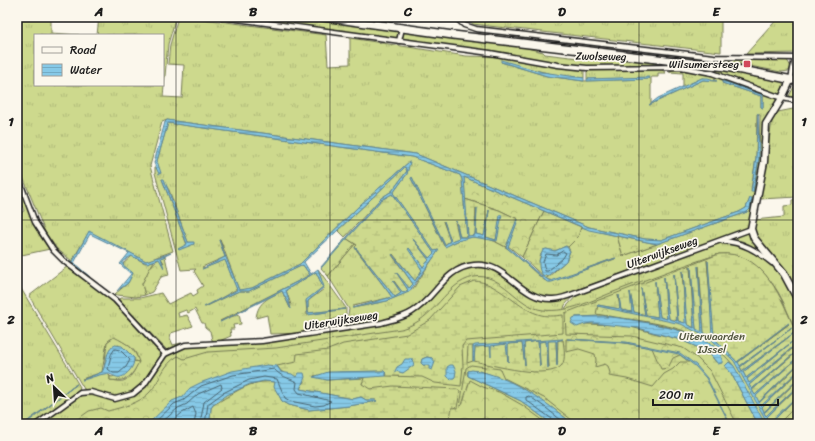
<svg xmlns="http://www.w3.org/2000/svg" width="815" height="441" font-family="Sriracha,sans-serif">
<defs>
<pattern id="grass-tufts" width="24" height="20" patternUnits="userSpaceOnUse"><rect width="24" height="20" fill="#cdd98d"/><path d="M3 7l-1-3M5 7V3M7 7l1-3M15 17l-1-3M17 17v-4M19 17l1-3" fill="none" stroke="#afba79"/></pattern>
<pattern id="forest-crowns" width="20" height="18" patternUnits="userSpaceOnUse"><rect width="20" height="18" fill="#cdd98d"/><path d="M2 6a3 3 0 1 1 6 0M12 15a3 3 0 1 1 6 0" fill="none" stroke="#afba79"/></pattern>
<pattern id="wetland-marsh" width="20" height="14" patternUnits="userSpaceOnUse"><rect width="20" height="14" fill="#cdd98d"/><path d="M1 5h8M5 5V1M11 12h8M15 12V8" fill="none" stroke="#afba79"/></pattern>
<pattern id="water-rules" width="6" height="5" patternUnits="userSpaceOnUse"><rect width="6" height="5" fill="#86c9e7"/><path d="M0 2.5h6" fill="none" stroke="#73acc6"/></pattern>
</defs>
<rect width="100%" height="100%" fill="#fbf7ec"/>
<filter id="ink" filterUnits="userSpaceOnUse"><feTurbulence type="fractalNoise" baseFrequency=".025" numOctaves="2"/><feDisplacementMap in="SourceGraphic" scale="8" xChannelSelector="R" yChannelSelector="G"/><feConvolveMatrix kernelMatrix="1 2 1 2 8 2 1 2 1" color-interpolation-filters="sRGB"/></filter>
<g filter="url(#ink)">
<g fill="url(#grass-tufts)" stroke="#747a54" fill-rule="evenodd">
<path d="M17,17H51V33L79,35H35V85H163V35H97L99,17H176L168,44L163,97L182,98L184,65L168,64L170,45L178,17H187L326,35L328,65L350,64V38L466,56L505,57L582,69L584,71V78L561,76L501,62L547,76L583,81L648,79L649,78L587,79V72L590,69L660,68L666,73H658V77H651V103L649,105L703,80L716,81V80L702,78L683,87V73L669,72L674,69L713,75L774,97L777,101L770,113L762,164L748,228L554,298L537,296L495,267H463C448,280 433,297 416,308C390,325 348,326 317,332L316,328L344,319L348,315L349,309L328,276L355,244L357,245L355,248L392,297L353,306V308L387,301L412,290L436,254L438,250L434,251L393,193L407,174L409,162L360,205L300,264L252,288L239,290L220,239L225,257L202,267L204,268L225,260L237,289L205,307L239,291H249L303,265L310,275L220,321L239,314L241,324L233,325L234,329H230L231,336L217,342L212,340L210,331L205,327L204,323H202L195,309L188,313L186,310L178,313L179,317L187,315L193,326L171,333L170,338L173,345L181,343V345L167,350L118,300L120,298H140L161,293L168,304L191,293L193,296L198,293L197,290L203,286L194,271L196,269L181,270L155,173V166L160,174L157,161L168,123L412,157L460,175L462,179L467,237H460L456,221L455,222L459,238L451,241L443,221L450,241L444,245L412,177L411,178L444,246C451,245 458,240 466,238C501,232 521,262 544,280L550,282L615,259V258L553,281L546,279L566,261L570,251L568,247L578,237L581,227L617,236L623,256L747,212L751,197L750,198L746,208L739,212L661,240L645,239L589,227L416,154L167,120L162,122L150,166L173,251L146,261L89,232L72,261L57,249L45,232L17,162ZM723,81L763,95V108L761,107V96L722,83ZM757,114L760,115L759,158L753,192L751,189L756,158ZM162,179L169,190L188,242L194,244L178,249L187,245Z"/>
<polygon points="236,17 294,17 398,30 397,39"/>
<polygon points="462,17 721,17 721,52 489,26 473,24"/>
<polygon points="779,17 798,17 798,53 746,54"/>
<path d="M403,31L511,44L543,52L545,54L587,59L616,56L690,64L782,79C784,85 784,91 779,95L707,70L689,66H580L402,40Z"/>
<polygon points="719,60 787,60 791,67 789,71 781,72"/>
<polygon points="798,85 798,100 790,98 789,96 794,87"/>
<polygon points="798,108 798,197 760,199 772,121 778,112"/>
<polygon points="405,167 407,171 392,191 381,198 345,237 338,230"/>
<path d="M23,195C30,214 36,234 50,249L17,256V215L24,211L19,196Z"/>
<path d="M798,199V294C794,287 791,279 786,272C775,256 752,241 754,220L784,217V206L792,205V200Z"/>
<polygon points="745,233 748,233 762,251 742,241 729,239"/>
<path d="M726,242L745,247L770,262L780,271L798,305V334C790,320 786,305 778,292C762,266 738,247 707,258L565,313L566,307L580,292L714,244Z"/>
<polygon points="132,256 145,263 154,261 142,284 145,295 136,297 117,295 115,294 128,283 133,273 124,267 123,264"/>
<path d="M68,266L126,312L161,352C161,359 156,364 153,369C139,391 128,400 102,394C96,393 89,392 84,389L29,296ZM112,338C120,341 130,344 135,352C141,362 133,378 123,381C119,382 114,380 110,380V376L106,373L82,379L102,372L107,342Z"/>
<polygon points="473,266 492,268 537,298 573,296 565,305 563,312 430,320 148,424 38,424 78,395 89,393 116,400 127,398 137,393 163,358 169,353 188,346 256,343 387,321 421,307 455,272"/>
<path d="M318,269L346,308V315L317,325L306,333L270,334L267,315L256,318C258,301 269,298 282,291L290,308L291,305L286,290L316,272L323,287L306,301L307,315L345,309L308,313V301L324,289Z"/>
<polygon points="17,282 80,387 79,391 34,424 25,424 77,384 24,424 17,424"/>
</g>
<g fill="url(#forest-crowns)" stroke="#747a54">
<polygon points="464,177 544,211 522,257 508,246 518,219 499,210 465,199"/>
<polygon points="617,236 657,244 623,256"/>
<polygon points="346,238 355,244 328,276 321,268"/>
<path d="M719,254C758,251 780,291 791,322C793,327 797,330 798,335C801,364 798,395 798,424H71L89,411L101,408L108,411C122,407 139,404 150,392C161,380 162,365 178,356L184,359L208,352L276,348L401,329C437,319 444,283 474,277C502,272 517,307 543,310C570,313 592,300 616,291C650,278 684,265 719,254Z"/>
<path d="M165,256L169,275L161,277L152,292L145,295L142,284C147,275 150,263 159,259L164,263L161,258Z"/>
<path d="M134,361L139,362C131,377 128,382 110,380V376L112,377L129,370Z"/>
</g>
<g fill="url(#wetland-marsh)" stroke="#747a54" fill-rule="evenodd">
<polygon points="392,194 434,253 429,258 412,238 429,260 423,267 409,248 422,270 415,281 393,254 392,255 413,284 409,288 396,272 408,290 403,293 394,281 401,293 395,297 355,247 357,245 346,238 381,200"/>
<polygon points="465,199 499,210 518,219 506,247 496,242 501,215 496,240 486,237 489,210 484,236 476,234 476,208 475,235 468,237"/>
<polygon points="544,211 581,227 578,237 568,247 566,246 555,251 546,249 541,254 539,261 546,276 548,276 546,279 522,257"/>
<path d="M719,254C760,250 779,292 792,323C795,332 798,332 798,343L749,384L747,379L797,338L746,378L743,372L794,333L742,371L740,367L792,328L740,366L737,363L789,324L737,362L714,338L707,260L713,338L704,333L699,266L702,333L696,329L690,267L694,328L687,324L682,271L686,324L678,321L674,274L677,321L669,319L664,277L667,319L660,317L655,282L658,317L646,315L641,288L645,315L634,312L630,292L632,312L621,310L618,295L620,309L598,305L596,314C647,323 699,322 734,366L729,362L725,366L731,373L758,424H737L710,371L697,358L683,348L632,336L566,334L565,313ZM603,316C633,320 709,328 722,359L716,362L708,352L681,340L623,325L585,324L576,317Z"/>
<path d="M474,281C498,282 515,307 538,314C546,317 555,316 563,315V333L466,341L462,346L463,366L461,386L435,383L422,377L386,376L387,374L384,371L340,372L314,376L327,380L364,378L362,384L370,389L393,386L457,389L460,391L457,408L452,407L449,424L370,421L338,424H207L210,420L211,408L213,405C234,394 249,379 275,382L276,389L282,401L289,405L309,410L349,406L377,401L376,400H366L361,397L353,399L300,389L304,381L282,372L277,366L296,362L297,354L328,350L343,344L407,334L430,320L460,287ZM427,357L432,358L429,366L423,365L421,363L422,359Z"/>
<path d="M114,337C126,343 135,348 139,362L134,361V358L119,345L111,347L104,370L107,342Z"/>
<polygon points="566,339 619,342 652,348 661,369 668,368 673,358 680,355 689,362 680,362 673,369 664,374 653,387 627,379 609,376 610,373 608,366 605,364 595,367 596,360 595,354 579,349 566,352"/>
<path d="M556,340L557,365L558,340H563C564,347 566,359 562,365C550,381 492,365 474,361L475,347L507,344L508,362V344L522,343L525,365L524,343L538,341L540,366L539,342L546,341L549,367L548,341Z"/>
<polygon points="798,344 798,350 752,389 749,385"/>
<polygon points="468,346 473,346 473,361 467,363"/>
<polygon points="798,351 798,357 755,395 752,390"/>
<polygon points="798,358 798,364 759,402 755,396"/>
<path d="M471,365L500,369L504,378L544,398L577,424H573C549,404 526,390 498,378C489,374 479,369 468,371L467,373L468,376L521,401L552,424H548L522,405L499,392L483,387L470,380L462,405L460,407L466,368Z"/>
<polygon points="798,365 798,371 761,407 759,403"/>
<polygon points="798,372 798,379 764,412 762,407"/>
<polygon points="798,380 798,386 766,416 764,413"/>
<polygon points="798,387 798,395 770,423 767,417"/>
<polygon points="798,396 797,405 778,424 770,424"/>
</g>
<g fill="url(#water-rules)" stroke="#5c8496">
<polygon points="501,60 542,72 584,78 584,81 547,76 501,62"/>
<polygon points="649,77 648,79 587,81 587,79"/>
<polygon points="702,78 708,78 717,81 703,80 649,105 658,98"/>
<polygon points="723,81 763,95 763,108 761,107 761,96 722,83"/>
<polygon points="758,113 759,158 753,192 751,192 756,158"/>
<polygon points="167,120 416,154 589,227 645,239 661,240 739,212 746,208 750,198 752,198 750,209 747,212 657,244 589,230 464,177 468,236 475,235 477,208 476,234 484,236 489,210 486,237 496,240 500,215 502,215 497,241 473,237 457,241 445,247 411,178 412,177 445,245 450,241 444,221 451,241 459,238 456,221 460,237 467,237 462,179 460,175 412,157 168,123 157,161 161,173 159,174 154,163 165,122"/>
<polygon points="409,162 410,162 407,174 393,193 434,251 439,250 409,292 387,301 352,308 392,297 355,247 395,297 401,293 393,281 403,293 408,290 396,272 409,288 413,284 392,254 415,281 422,270 408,249 409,248 423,267 429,260 412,238 429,258 434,253 392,194 381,200 322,267 321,267 381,198 392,191 407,171 405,167 304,262 311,274 318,269 324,287 308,301 308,313 345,309 308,315 306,300 323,287 316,272 286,290 291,309 282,291 220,322 308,276 310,275 303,265 249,291 239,291 204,307 237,290 225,260 202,269 225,257 219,240 239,290 252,288 300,264 360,205"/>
<polygon points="162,179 164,179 188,242 194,242 194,244 179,250 178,249 187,244"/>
<polygon points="517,219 518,220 508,247 539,274 550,281 616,258 552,282 547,282 506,247"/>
<polygon points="89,231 146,261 171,253 161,258 164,268 159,259 147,263 131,256 123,262 123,265 133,273 128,283 117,291 131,274 120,264 129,253 90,234 74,263 90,277 70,262 73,261"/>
<path d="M566,246L570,251L566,261L549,275L544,276C536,269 539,259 543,250L546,249L555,251Z"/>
<polygon points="708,261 714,338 737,362 789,323 738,362 740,366 792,328 740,367 742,371 794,333 743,372 746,378 797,338 747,379 749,383 798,343 749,385 752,389 798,350 752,390 755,395 798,357 756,396 759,402 798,364 759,403 761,406 798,371 762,407 764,412 798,379 764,413 766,416 798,386 767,417 770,422 798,395 770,424 768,424 734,361 712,340 681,324 597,306 598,305 620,309 619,295 621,310 632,312 630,292 634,312 645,315 641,288 646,315 658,317 655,281 660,317 667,319 664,277 669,319 677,321 674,274 678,321 685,323 683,271 687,324 694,328 691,267 696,329 702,332 698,266 704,333 712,338"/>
<path d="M603,316C624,318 727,332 722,363L718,364L708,352L681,340L638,328L592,323L585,324L577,327L571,323L573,318L576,317Z"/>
<polygon points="563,339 557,341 557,366 556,341 548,341 548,368 546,341 539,342 540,366 538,341 524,343 525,365 522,343 508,344 508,362 506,344 491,346 491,357 490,346 475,347 474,361 473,361 473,346 475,345"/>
<polygon points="567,339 626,342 680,353 696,365 707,378 730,424 706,378 695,366 679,354 626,343"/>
<path d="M115,345L122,346L134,358C134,363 133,366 130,370C117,385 115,372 104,374C96,375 89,379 82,380L102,372C107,364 105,350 115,345Z"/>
<polygon points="427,357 432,358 435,362 432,370 429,369 429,365 423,365 421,363 422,359"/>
<polygon points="405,359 412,359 414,365 403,373 395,371 397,367 402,364"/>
<polygon points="729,362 734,366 765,424 758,424 731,373 725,366"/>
<polygon points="267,365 277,366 281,372 292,374 296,377 299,373 304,373 305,377 300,389 353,399 361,397 366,400 375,400 377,401 349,406 309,410 289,405 282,401 274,387 275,382 264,381 250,384 227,395 213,405 211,408 210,420 207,424 148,424 172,401 182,397 190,388 200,383 232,371"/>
<polygon points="450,365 453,365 456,371 455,377 451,380 447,376 447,367"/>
<path d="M472,370C509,375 545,401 573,424H552L521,401L468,376V371Z"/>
<polygon points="384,371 386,373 386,376 327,380 313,377 328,372"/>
<polygon points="77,384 25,424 24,424"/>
<polygon points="370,421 416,424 338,424"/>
</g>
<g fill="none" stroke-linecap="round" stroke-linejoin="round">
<g stroke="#46616d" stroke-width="1">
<polygon points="563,251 566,253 563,258 548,271 545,271 543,262 546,254 556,255"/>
<polygon points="115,349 120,350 130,360 126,367 119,373 113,373 108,369 111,355"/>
<path d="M153,424L174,404L184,400L201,386L233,375L274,369C280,376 288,378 297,382L296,389L299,393L331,401L324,405L315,406L290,401L285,398L277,379L264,377L249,380L223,393L208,404L205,424"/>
<polyline points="160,424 178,408 187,404 198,394 221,384 222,388 204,402 200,424"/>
<polyline points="169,424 182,413 193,407 196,414 194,424"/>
<polyline points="554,424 552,419 526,400 526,397 529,396 546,408 566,424"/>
</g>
<defs>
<g id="street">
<polyline points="222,17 490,53 558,65 587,68 681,67 712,73 782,98 798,101"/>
<polyline points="455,17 464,25 476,29 714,57 798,58"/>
<polyline points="399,41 402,28"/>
<polyline points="791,79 795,58"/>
<polyline points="17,174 35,222 53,250 65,262 115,300 165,354"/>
<path d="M723,241C743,242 757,251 772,263"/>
<path d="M37,424L80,393L91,392L115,399L133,394L144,385L165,354L185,345L262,341L381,323C391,320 403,318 412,312C436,298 444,268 474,265C507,261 520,301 553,299C562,299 571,295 579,292L751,229"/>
</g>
<polyline id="secondary" points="791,79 782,98 766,124 764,162 751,229 754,238 784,274 798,300"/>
<polyline id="primary" points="323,17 453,35 726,67 798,81"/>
</defs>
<use href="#street" stroke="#1c1c1c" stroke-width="7"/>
<use href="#secondary" stroke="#1c1c1c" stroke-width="9"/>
<use href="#primary" stroke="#1c1c1c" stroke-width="10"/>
<use href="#street" stroke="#fbf7ec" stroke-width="4"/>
<use href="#secondary" stroke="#fbf7ec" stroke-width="6"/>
<use href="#primary" stroke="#fbf7ec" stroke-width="7"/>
</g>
</g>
<path fill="none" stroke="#1c1c1c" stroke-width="1" stroke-opacity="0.55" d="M176,17V424M330,17V424M485,17V424M639,17V424M17,220H798"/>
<rect fill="#d1495b" stroke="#fbf7ec" stroke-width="1.5" x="743" y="60" width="8" height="8" rx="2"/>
<g text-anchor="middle" stroke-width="3.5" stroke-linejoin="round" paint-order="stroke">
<g font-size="11" fill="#1c1c1c" stroke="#fbf7ec">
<text transform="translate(601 56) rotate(1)" y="4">Zwolseweg</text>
<text transform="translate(662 252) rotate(-20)" y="4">Uiterwijkseweg</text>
<text transform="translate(341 320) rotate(-9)" y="4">Uiterwijkseweg</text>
</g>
<g font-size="11" fill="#1c1c1c" stroke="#fbf7ec" text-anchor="end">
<text x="739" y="68">Wilsumersteeg</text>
</g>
<g font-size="11" fill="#51553e" stroke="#fbf7ec">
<text x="712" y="340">Uiterwaarden<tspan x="712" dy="13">IJssel</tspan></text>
</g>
</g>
<rect width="815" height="441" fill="none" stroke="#fbf7ec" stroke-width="44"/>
<rect x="34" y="34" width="130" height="52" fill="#fbf7ec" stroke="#a29f99"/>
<rect x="42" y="47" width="20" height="6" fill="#fbf7ec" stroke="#a29f99"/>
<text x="70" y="54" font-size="12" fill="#1c1c1c">Road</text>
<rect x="42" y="64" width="20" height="12" fill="url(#water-rules)" stroke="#a29f99"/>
<text x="70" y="74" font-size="12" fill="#1c1c1c">Water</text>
<g transform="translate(54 387) rotate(335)" stroke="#fbf7ec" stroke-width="3" paint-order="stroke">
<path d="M0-3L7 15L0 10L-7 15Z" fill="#1c1c1c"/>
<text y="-6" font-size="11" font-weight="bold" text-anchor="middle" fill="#1c1c1c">N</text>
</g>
<path d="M653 399v6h125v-6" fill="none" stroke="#1c1c1c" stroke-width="2"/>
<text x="659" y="399" font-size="12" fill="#1c1c1c" stroke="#fbf7ec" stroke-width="3" paint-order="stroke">200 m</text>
<rect x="22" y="22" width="771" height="397" fill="none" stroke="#1c1c1c" stroke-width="1.5"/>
<g font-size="13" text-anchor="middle" font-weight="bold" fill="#1c1c1c">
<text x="99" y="16">A</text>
<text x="253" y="16">B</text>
<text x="408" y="16">C</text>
<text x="562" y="16">D</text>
<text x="716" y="16">E</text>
<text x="11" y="126">1</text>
<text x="804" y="126">1</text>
<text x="11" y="324">2</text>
<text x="804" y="324">2</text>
<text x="99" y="435">A</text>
<text x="253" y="435">B</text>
<text x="408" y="435">C</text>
<text x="562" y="435">D</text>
<text x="716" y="435">E</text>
</g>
</svg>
